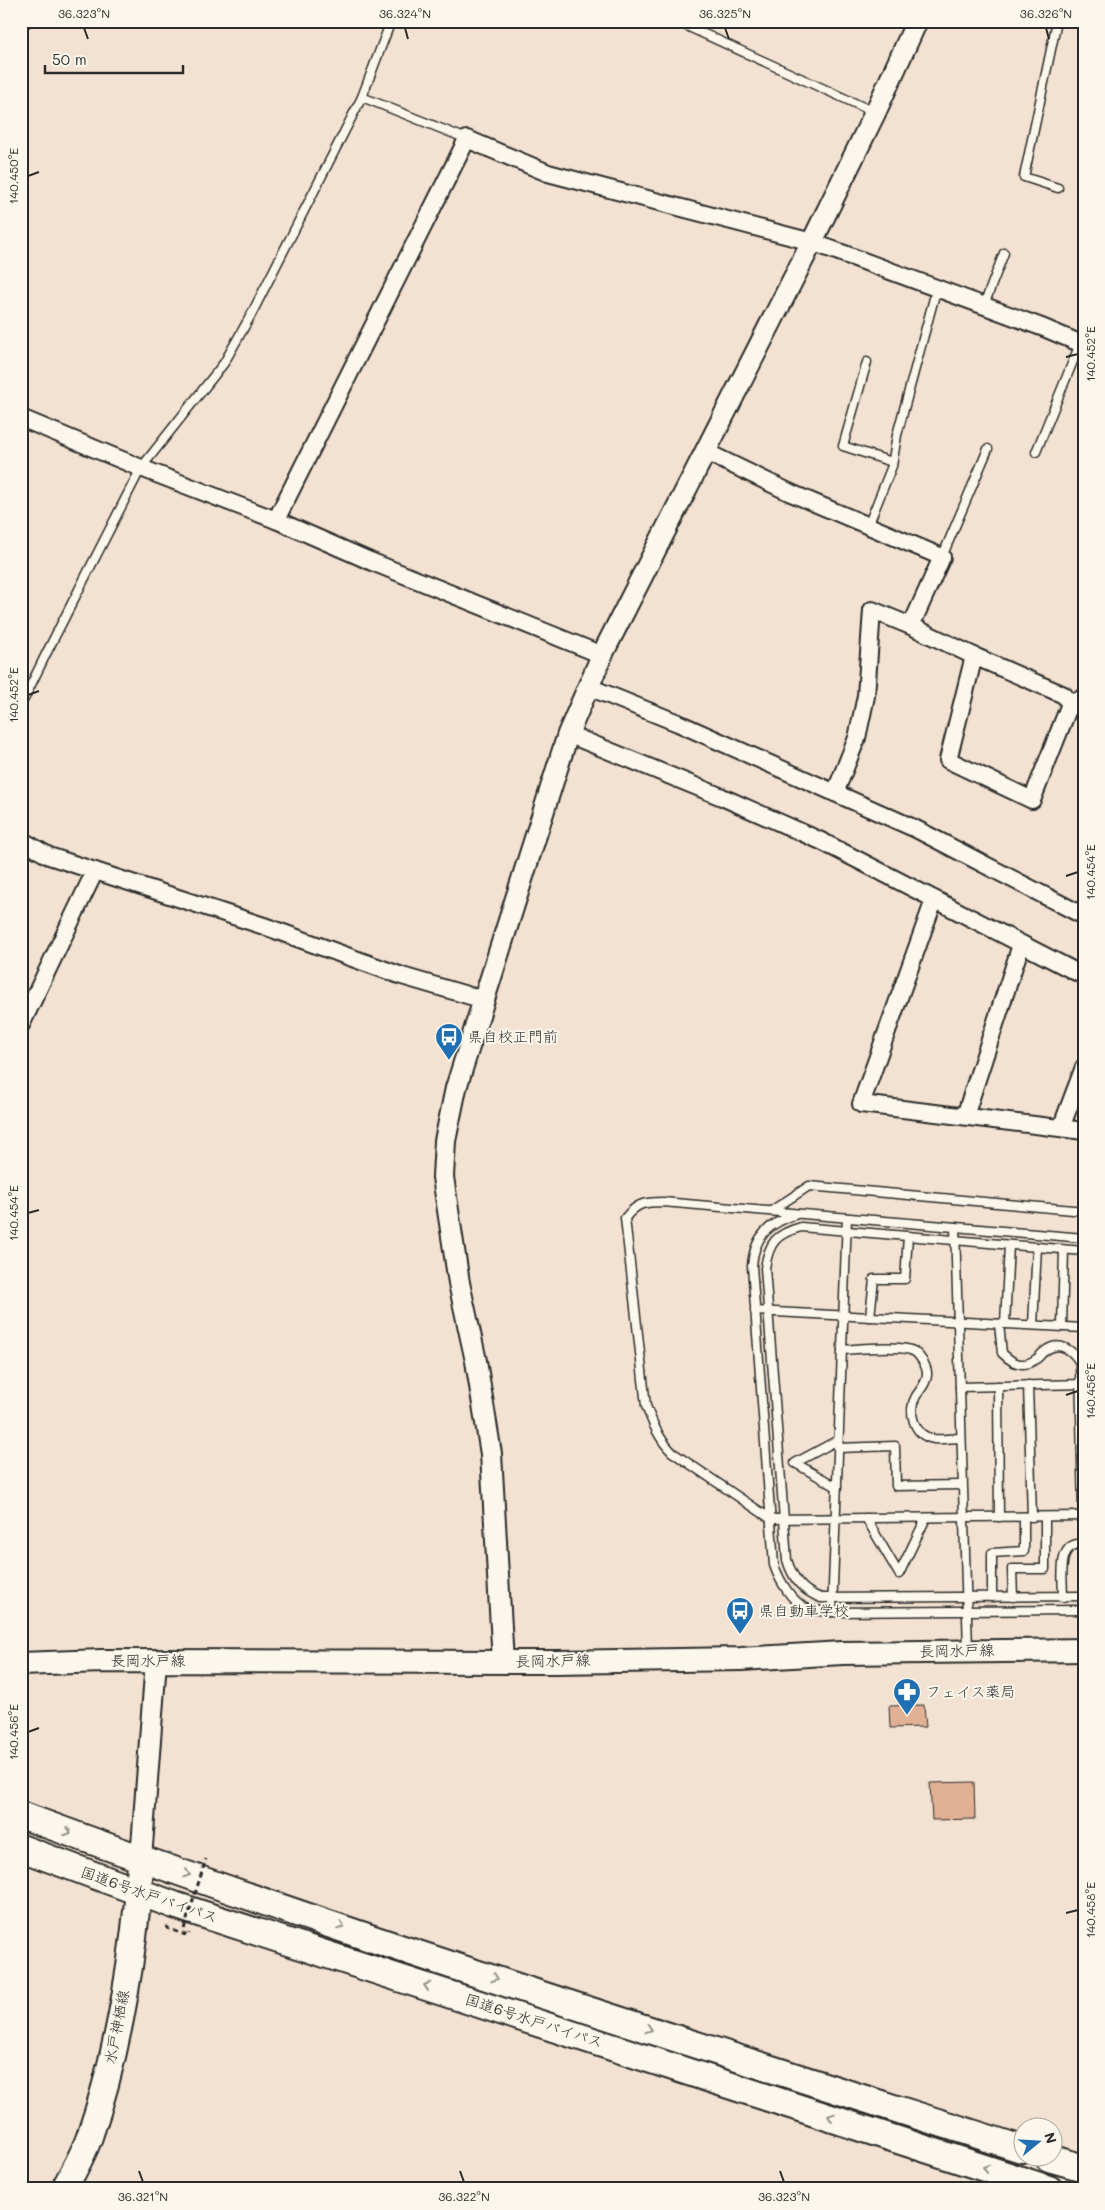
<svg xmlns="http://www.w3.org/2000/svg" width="1105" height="2210" font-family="Mali,'Klee One',sans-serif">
<rect width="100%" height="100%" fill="#f3e2d1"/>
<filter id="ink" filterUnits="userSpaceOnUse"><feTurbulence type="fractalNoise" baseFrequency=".02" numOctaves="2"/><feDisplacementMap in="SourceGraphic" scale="10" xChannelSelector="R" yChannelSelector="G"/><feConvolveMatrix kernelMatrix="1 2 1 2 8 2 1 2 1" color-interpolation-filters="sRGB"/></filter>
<g filter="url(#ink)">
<g fill="#e1b093" stroke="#2b2b2b">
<polygon points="924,1705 926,1727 890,1728 889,1706"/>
<polygon points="974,1782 975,1819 932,1820 930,1783"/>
</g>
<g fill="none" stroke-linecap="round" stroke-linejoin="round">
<defs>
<g id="service">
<polyline points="391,21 362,97 467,139"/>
<polyline points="676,21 874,112"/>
<polyline points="1057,21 1024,177 1058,188"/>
<polyline points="21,27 29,21"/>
<polyline points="984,305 1004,253"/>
<polyline points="867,362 843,446 892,462"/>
<polyline points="1036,452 1080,344"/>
<polyline points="868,526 892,466 897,435 937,287"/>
<polyline points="942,557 988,449"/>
<polyline points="21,701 23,701 46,654 141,468 224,363 251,315 362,97"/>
<polyline points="771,1211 809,1186 1084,1211"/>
<path d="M797,1214C769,1223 754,1236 752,1266L774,1565C779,1580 792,1603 808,1609C815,1611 824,1611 832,1612L1084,1610"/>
<polyline points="955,1227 968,1650"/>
<path d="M1084,1238L663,1202C644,1202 637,1203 625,1218L646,1406C653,1424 659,1439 672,1452L771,1519L1084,1516"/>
<path d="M1084,1251L801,1227C776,1234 769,1242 765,1268L787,1560C793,1579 802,1591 821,1598L1084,1596"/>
<polyline points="755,1311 1084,1328"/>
<polyline points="870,1317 874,1279 905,1279 908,1236"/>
<path d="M999,1324L1002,1353C1012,1363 1023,1369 1036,1359C1040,1357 1041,1353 1045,1351C1059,1340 1073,1350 1080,1363L1083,1516"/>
<polyline points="1005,1324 1009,1245"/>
<polyline points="1033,1325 1037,1247"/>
<polyline points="1062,1327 1064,1250"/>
<path d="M842,1350C857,1349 903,1344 915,1352C920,1356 926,1365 927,1372C928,1381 921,1389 916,1396C907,1412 914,1436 934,1439C942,1440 953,1438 961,1438"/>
<polyline points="1028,1385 1032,1517"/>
<polyline points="998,1386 999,1517"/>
<polyline points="960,1387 1084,1384"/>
<polyline points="838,1448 895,1446 896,1486 962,1485"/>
<polyline points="837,1487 795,1463 838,1440"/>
<polyline points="866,1518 899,1574 926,1518"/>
<polyline points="992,1597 992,1553 1024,1551 1024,1517"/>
<polyline points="1013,1597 1012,1569 1045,1569 1045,1517"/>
<path d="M1063,1597C1063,1578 1056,1541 1084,1544"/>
<polyline points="832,1612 847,1218"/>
</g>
<g id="minor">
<polyline points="21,418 141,468 276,520 370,561 602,655"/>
<polyline points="706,452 791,493 942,557 911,626 872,610 866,696 857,738 835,793"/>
<polyline points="276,520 467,139 548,173 812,242 1044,328 1084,345"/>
<polyline points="911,626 974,656"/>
<polyline points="589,687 678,723 916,829 1084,916"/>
<polyline points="1070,704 1064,695 974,656 948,760 1032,800 1070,704 1082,699 1084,696"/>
<polyline points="568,734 722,797 821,841 1084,976"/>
<polyline points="21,840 49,856 264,926 402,976 484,1000"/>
<polyline points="934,900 861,1104 1084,1131"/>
<polyline points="21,1025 95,871"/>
<polyline points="965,1116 1021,945"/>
<polyline points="1061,1128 1084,1067"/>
</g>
<g id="tertiary">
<polyline points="503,1662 491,1454 476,1361 459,1283 443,1177 445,1141 456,1088 568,734 602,655 812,242 875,113 917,21"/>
<polyline points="141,1859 156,1661"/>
</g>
<polyline id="secondary" points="21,1664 102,1661 556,1662 741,1659 842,1653 1084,1650"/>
<path id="primary" d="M64,2189C73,2172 83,2155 89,2138C119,2053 135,1949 141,1859"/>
<g id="trunk">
<path d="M21,1815C351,1937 687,2042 1022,2149"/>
<polyline points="21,1848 174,1905 1049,2189"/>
<polyline points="1049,2158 1084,2168"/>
</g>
</defs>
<use href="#service" stroke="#2b2b2b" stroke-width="11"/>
<use href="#minor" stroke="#2b2b2b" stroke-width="20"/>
<use href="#tertiary" stroke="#2b2b2b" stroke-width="24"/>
<use href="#secondary" stroke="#2b2b2b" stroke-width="26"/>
<use href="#primary" stroke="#2b2b2b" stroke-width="29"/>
<use href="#trunk" stroke="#2b2b2b" stroke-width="30"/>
<polyline stroke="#2b2b2b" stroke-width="3" stroke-dasharray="5 4" stroke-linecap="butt" points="168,1926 167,1928 188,1936 189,1933"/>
<use href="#service" stroke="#fbf7ec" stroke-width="8"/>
<use href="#minor" stroke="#fbf7ec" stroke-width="16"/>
<use href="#tertiary" stroke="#fbf7ec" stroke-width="20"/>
<use href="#secondary" stroke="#fbf7ec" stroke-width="22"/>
<use href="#primary" stroke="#fbf7ec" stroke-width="25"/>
<use href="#trunk" stroke="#fbf7ec" stroke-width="26"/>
<polyline stroke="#2b2b2b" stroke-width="3" stroke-dasharray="5 4" stroke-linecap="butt" points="184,1929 206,1859"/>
</g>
<defs><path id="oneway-chevron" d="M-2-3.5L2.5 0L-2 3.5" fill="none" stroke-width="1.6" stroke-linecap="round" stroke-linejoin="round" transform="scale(1.25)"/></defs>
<g stroke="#93918c">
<use href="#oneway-chevron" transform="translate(68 1832) rotate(20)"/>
<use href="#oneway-chevron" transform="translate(187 1874) rotate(19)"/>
<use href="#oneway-chevron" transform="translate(341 1926) rotate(19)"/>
<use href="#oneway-chevron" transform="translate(495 1978) rotate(19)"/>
<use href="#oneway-chevron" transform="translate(427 1986) rotate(-162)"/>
<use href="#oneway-chevron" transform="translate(649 2029) rotate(18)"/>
<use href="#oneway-chevron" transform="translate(831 2117) rotate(-162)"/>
<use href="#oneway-chevron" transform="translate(986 2168) rotate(-162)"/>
</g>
</g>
<path fill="none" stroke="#2b2b2b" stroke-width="2" d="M84,28L88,39M405,28L408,39M725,28L729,39M1046,28L1049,39M28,176L39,172M1066,357L1078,354M28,695L39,691M1066,876L1078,872M28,1213L39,1210M1066,1395L1078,1391M28,1732L39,1728M1066,1913L1078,1910M139,2171L143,2182M460,2171L464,2182M780,2171L784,2182"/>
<defs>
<symbol id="bus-pin" viewBox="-11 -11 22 30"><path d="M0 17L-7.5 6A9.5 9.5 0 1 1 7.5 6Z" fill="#1f6fb2" stroke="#fbf7ec"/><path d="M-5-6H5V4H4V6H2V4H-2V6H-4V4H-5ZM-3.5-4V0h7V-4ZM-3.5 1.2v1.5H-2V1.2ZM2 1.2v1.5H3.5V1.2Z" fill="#fff"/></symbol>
<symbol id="pharmacy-pin" viewBox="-11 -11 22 30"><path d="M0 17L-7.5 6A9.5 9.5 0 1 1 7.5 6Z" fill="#1f6fb2" stroke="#fbf7ec"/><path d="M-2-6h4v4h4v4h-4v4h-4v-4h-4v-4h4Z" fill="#fff"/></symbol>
</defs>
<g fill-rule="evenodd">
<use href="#bus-pin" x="433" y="1021" width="32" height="43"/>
<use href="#bus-pin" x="724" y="1595" width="32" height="43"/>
<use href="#pharmacy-pin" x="891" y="1676" width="32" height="43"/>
</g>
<g text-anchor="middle" stroke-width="4" stroke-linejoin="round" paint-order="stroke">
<g font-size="15" fill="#2b2b2b" stroke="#fbf7ec" text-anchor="start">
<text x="468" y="1042">県自校正門前</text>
<text x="759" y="1616">県自動車学校</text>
<text x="926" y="1697">フェイス薬局</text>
</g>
<g font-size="15" fill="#2b2b2b" stroke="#fbf7ec">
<text transform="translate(957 1651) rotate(-1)" y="5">長岡水戸線</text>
<text x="148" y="1666">長岡水戸線</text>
<text transform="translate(553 1661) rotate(-1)" y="5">長岡水戸線</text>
<text transform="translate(149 1895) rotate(19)" y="5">国道6号水戸バイパス</text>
<text transform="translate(534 2021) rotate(18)" y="5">国道6号水戸バイパス</text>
<text transform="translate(117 2027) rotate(-79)" y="5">水戸神栖線</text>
</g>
</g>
<rect width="1105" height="2210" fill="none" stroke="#fbf7ec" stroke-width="55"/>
<g transform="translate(1038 2142) rotate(72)"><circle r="24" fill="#fbf7ec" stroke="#a8a59f"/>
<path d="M0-4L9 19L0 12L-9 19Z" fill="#1f6fb2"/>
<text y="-8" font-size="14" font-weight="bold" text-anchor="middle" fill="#2b2b2b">N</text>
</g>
<path d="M45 65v8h138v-8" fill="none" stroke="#2b2b2b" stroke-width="2.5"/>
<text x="52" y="65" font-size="15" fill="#2b2b2b" stroke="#fbf7ec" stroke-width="4" paint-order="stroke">50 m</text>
<rect x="28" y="28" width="1050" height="2154" fill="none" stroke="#2b2b2b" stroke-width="2"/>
<g font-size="12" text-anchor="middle" fill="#2b2b2b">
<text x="84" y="18">36.323°N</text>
<text x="405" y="18">36.324°N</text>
<text x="725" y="18">36.325°N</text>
<text x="1046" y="18">36.326°N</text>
<text transform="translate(14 176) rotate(-90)" y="4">140.450°E</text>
<text transform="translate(1091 354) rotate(-90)" y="4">140.452°E</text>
<text transform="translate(14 695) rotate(-90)" y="4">140.452°E</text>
<text transform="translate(1091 872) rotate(-90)" y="4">140.454°E</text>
<text transform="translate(14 1213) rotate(-90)" y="4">140.454°E</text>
<text transform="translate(1091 1391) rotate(-90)" y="4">140.456°E</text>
<text transform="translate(14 1732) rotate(-90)" y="4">140.456°E</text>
<text transform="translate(1091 1910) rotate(-90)" y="4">140.458°E</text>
<text x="143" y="2201">36.321°N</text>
<text x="464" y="2201">36.322°N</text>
<text x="784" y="2201">36.323°N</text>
</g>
</svg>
